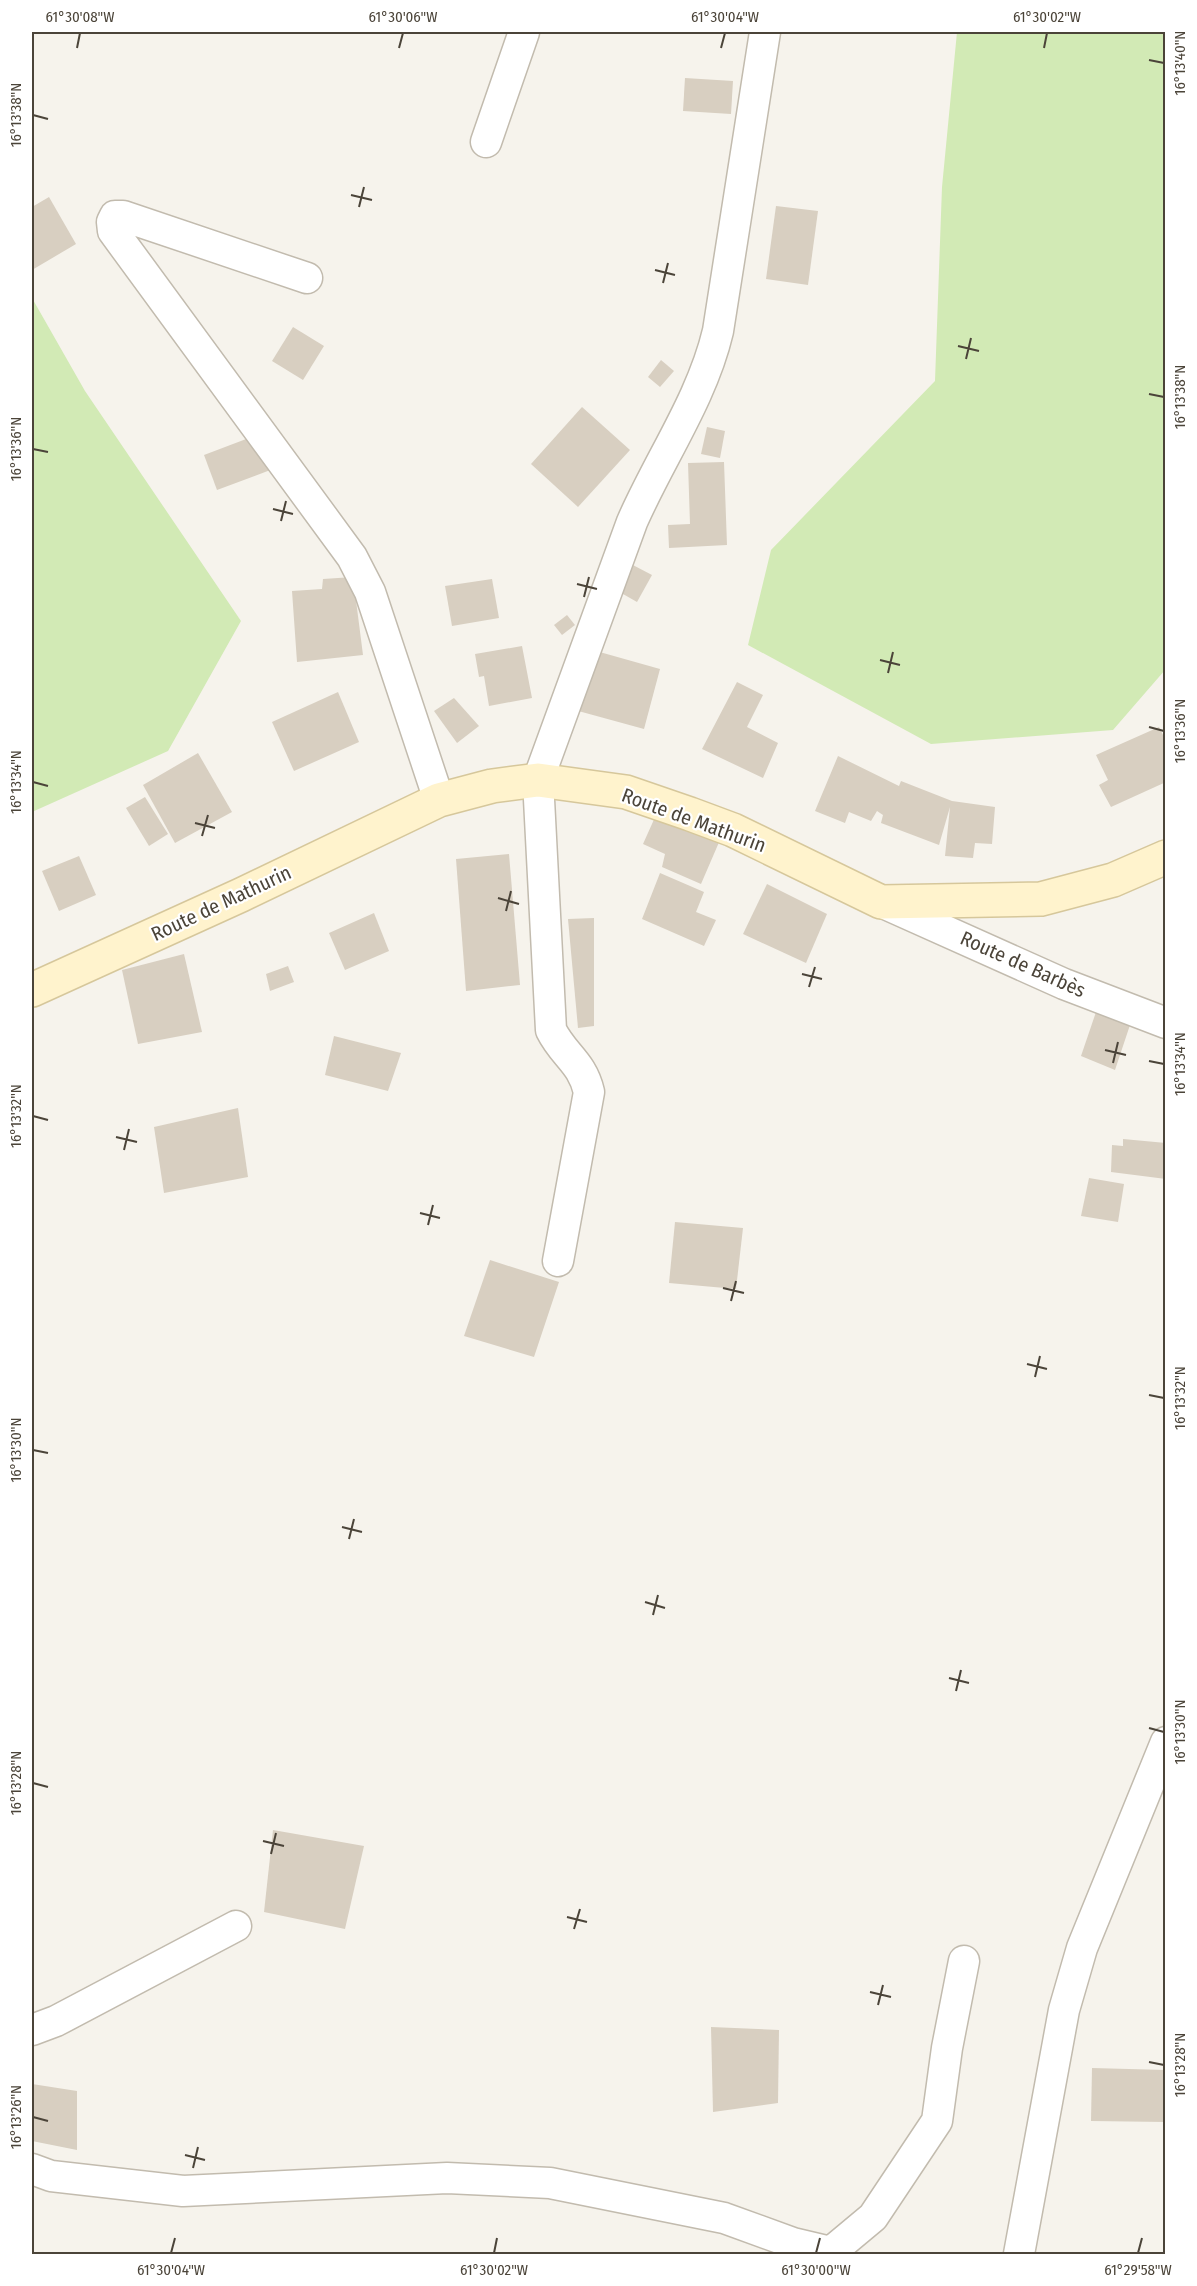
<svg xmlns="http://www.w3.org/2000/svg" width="1197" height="2286" font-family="'Fira Sans Condensed',sans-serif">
<rect width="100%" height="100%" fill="#f6f3ec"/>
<g fill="#d2eab5">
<polygon points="957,32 1165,32 1165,670 1113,730 931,744 748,645 771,550 935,381 942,187"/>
<polygon points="32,298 85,391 241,621 168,751 32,812"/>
</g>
<g fill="#d8cfc1">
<polygon points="685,78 733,81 731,114 683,111"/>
<polygon points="49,197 76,244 32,270 32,207"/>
<polygon points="776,206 818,211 808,285 766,279"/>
<polygon points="293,327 324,346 303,380 272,361"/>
<polygon points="661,360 674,371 660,387 648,377"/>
<polygon points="582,407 630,450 578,507 531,464"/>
<polygon points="707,427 725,431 720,458 701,454"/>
<polygon points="259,434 273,469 217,490 204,455"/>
<polygon points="724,462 727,545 669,548 668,525 690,524 688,463"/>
<polygon points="629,563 652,575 637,602 616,590"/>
<polygon points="353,577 363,655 297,662 292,591 322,589 323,579"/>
<polygon points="492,579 499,618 452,626 445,586"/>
<polygon points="567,615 575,625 562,635 554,625"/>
<polygon points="522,646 532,698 489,706 484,676 479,677 475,654"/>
<polygon points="589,649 660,669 644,729 571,709"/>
<polygon points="737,682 763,695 747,727 778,743 763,778 702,749"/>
<polygon points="338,692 359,742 294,771 272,722"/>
<polygon points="454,698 479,726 457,743 434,711"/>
<polygon points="1159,727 1166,741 1166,782 1111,807 1099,785 1108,780 1096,755"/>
<polygon points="198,753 232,812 175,843 143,785"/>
<polygon points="838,756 899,786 901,781 952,801 995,807 992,844 975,843 973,858 945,856 950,807 939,845 881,823 883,815 877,811 871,821 849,812 845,823 815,811"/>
<polygon points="145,797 168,834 149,846 126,808"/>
<polygon points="656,815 723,833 701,884 662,867 665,854 643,844"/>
<polygon points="509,854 520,985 466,991 456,859"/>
<polygon points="79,856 96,895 59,911 42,871"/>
<polygon points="660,873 704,892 696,912 716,920 704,946 642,919"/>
<polygon points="767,884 827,914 806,963 743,934"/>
<polygon points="374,913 389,951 345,970 329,933"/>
<polygon points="594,918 594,1026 578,1028 568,919"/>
<polygon points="184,954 202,1032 138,1044 122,970"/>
<polygon points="288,966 294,982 270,991 266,974"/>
<polygon points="1096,1012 1130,1025 1115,1070 1081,1056"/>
<polygon points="334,1036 401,1053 388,1091 325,1075"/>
<polygon points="238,1108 248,1177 164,1193 154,1127"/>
<polygon points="1123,1139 1166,1143 1166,1179 1111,1172 1112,1145 1123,1146"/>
<polygon points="1089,1178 1124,1184 1118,1222 1081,1216"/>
<polygon points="675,1222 743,1228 736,1289 669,1283"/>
<polygon points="490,1260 559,1282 534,1357 464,1336"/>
<polygon points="273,1830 364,1846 345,1929 264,1912"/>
<polygon points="711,2027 779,2030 778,2103 713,2112"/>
<polygon points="1092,2068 1166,2070 1166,2122 1091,2121"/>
<polygon points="32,2084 77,2091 77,2150 32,2141"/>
</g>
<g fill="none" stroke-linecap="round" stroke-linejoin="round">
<defs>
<g id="street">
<polyline points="486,142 524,32"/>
<polyline points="307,278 123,216 115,216 112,222 113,231 352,557 370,592 439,800"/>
<polyline points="881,902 1064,984 1166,1023"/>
<path d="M558,1261L589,1092C582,1062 564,1056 551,1030L538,780L632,522C660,458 702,399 718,331L765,32"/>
<polyline points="32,2030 56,2021 236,1926"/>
<polyline points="32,2169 51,2176 183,2191 447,2178 550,2183 724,2218 793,2243 831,2252 873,2217 937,2121 947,2048 964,1961"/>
<polyline points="1019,2254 1064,2010 1082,1948 1166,1742"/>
</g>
<polyline id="secondary" points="32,990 241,895 439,800 492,786 538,780 626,792 690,814 733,830 881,902 1041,899 1113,880 1166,857"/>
</defs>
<use href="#street" stroke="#c2bbae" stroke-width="33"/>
<use href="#secondary" stroke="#d6c79b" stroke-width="36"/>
<use href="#street" stroke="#fff" stroke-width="30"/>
<use href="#secondary" stroke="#fff3cd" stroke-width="33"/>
</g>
<path fill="none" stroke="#4b4439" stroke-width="2" d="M77,48L80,33M399,48L403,33M721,48L725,33M1044,48L1047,33M1149,60L1164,63M33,115L48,119M351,195L372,200M359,207L364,187M655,270L675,275M663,283L668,263M958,346L979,351M966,359L971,338M1149,394L1164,397M33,449L48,452M273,509L293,514M281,521L286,501M577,584L597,589M584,597L589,577M880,660L900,665M888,673L893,652M1149,727L1164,731M33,782L48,786M195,823L215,828M202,836L208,815M498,898L519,904M506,911L511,891M802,974L822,979M809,987L815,967M1105,1050L1126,1055M1149,1061L1164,1064M1113,1063L1118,1042M33,1116L48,1120M116,1137L137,1142M124,1150L129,1129M420,1213L440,1218M428,1225L433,1205M723,1288L744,1293M731,1301L736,1281M1027,1364L1047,1369M1035,1377L1040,1356M1149,1395L1164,1398M33,1450L48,1453M342,1527L362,1532M349,1539L354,1519M645,1602L665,1608M653,1615L658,1595M949,1678L969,1683M956,1691L961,1670M1149,1728L1164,1732M33,1783L48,1787M263,1841L284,1846M271,1854L276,1833M567,1917L587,1922M574,1929L580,1909M870,1992L891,1997M878,2005L883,1985M1149,2062L1164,2065M33,2117L48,2121M185,2155L205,2160M193,2168L198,2147M171,2253L175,2238M494,2253L497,2238M816,2253L820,2238M1138,2253L1142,2238"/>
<g text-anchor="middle" stroke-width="4.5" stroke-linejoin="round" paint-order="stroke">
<g font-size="20" fill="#4b4439" stroke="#fff">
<text transform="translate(694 820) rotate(20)" y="7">Route de Mathurin</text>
<text transform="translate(221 903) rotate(-25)" y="7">Route de Mathurin</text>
<text transform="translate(1023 964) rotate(24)" y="7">Route de Barbès</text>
</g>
</g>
<rect width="1197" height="2286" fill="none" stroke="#ffffff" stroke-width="66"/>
<rect x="33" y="33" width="1131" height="2220" fill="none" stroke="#4b4439" stroke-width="2"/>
<g font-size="15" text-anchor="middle" fill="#4b4439">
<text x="80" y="22">61°30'08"W</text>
<text x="403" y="22">61°30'06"W</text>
<text x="725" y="22">61°30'04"W</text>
<text x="1047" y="22">61°30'02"W</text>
<text transform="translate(1180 63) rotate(-90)" y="5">16°13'40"N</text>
<text transform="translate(16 115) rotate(-90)" y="5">16°13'38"N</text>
<text transform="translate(1180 397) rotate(-90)" y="5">16°13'38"N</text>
<text transform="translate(16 449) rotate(-90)" y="5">16°13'36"N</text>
<text transform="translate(1180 731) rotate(-90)" y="5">16°13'36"N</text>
<text transform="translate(16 782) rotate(-90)" y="5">16°13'34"N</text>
<text transform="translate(1180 1064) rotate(-90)" y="5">16°13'34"N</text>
<text transform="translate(16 1116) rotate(-90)" y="5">16°13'32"N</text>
<text transform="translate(1180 1398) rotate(-90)" y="5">16°13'32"N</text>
<text transform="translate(16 1450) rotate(-90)" y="5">16°13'30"N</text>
<text transform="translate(1180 1732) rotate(-90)" y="5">16°13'30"N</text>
<text transform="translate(16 1783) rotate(-90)" y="5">16°13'28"N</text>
<text transform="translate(1180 2065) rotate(-90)" y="5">16°13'28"N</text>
<text transform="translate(16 2117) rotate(-90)" y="5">16°13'26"N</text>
<text x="171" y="2275">61°30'04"W</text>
<text x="494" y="2275">61°30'02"W</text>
<text x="816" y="2275">61°30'00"W</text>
<text x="1138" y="2275">61°29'58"W</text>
</g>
</svg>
